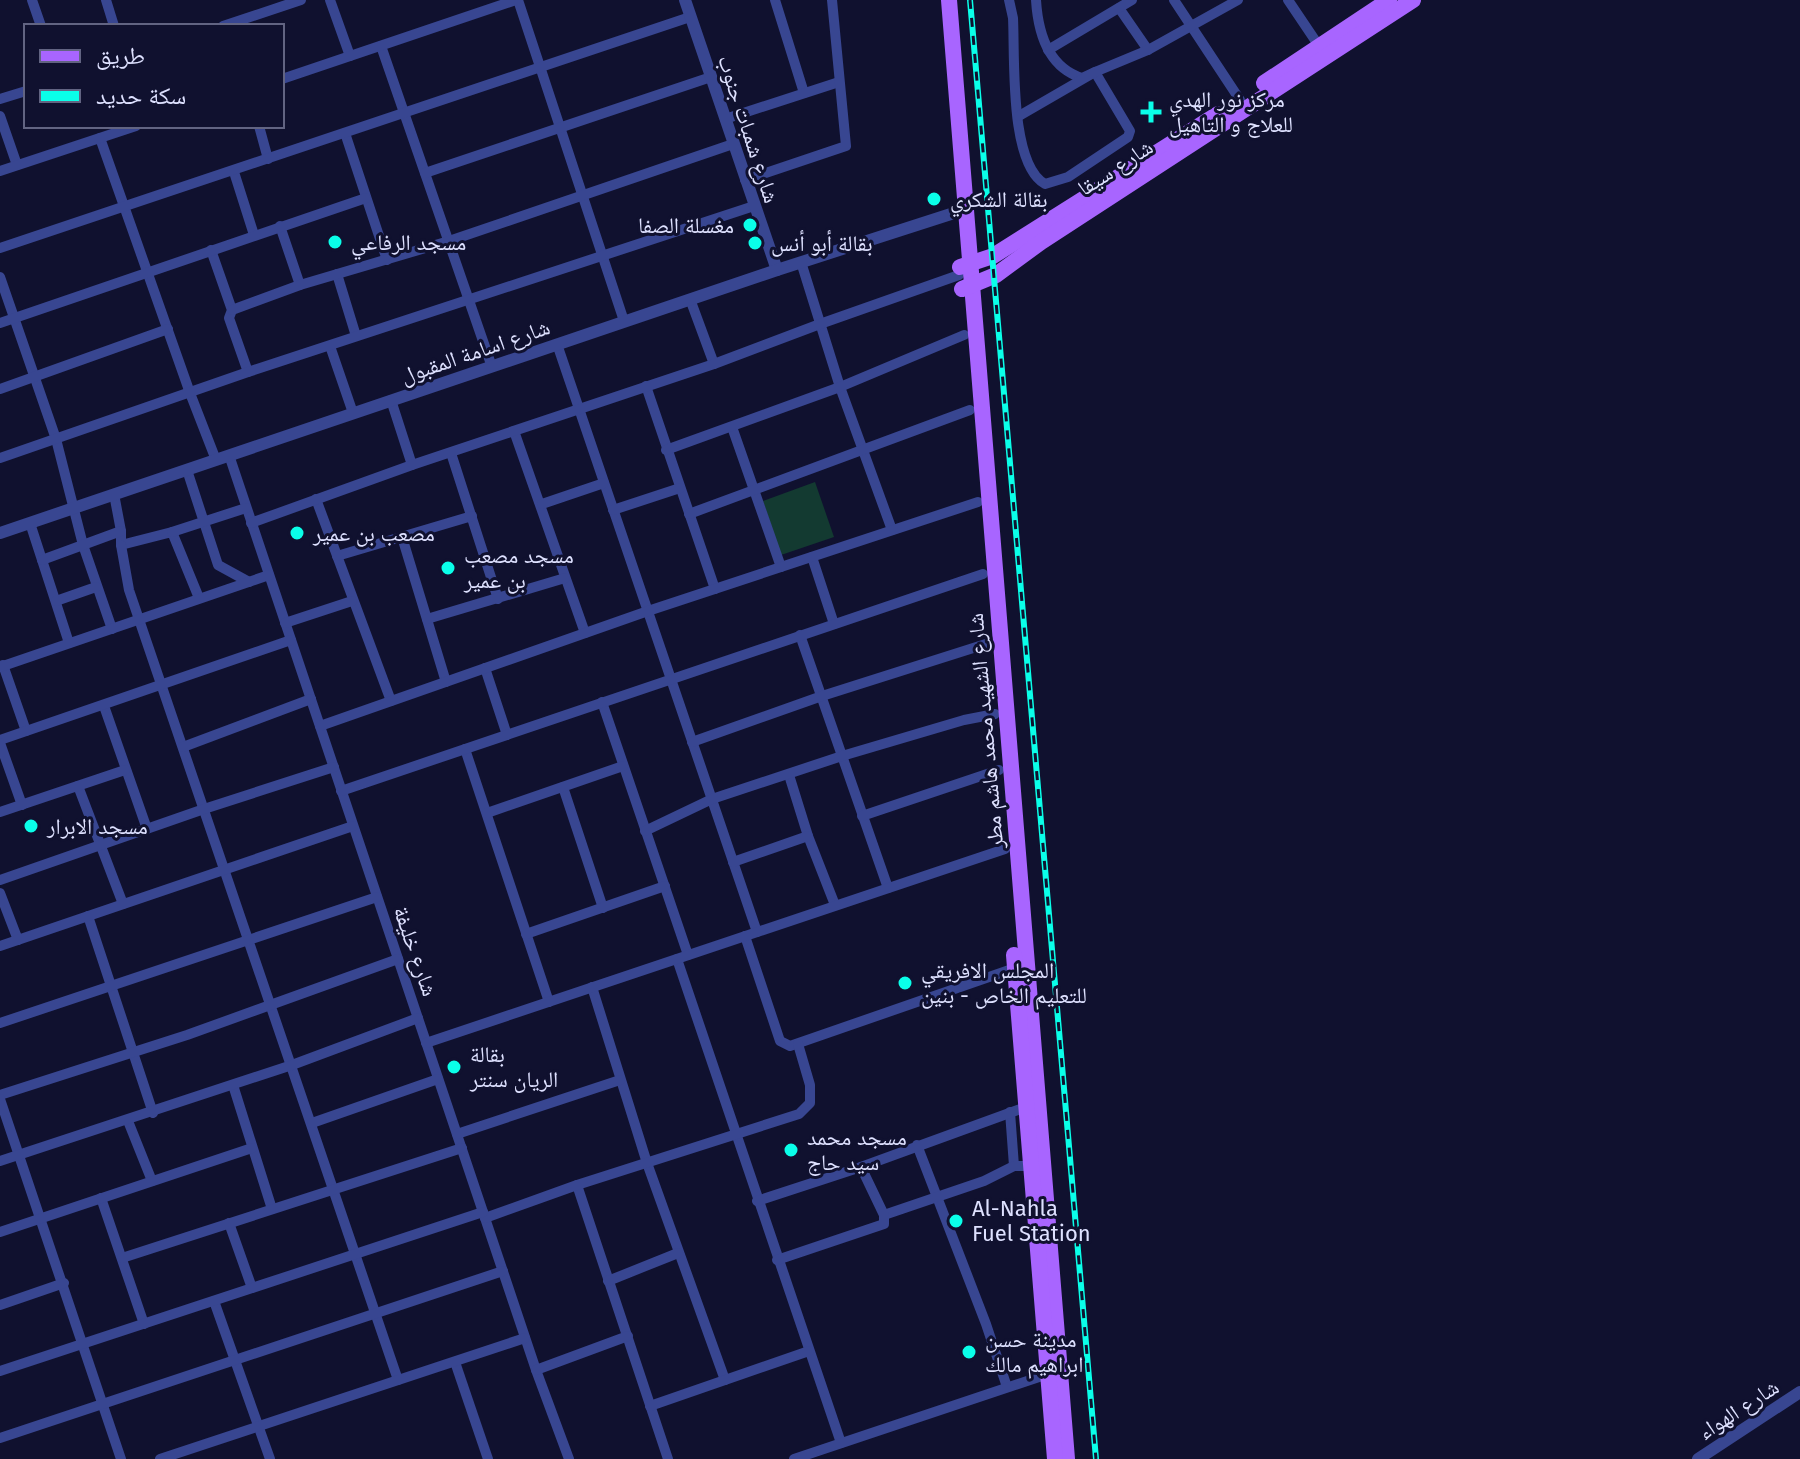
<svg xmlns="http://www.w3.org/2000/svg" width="1800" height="1459" font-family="'Fira Sans','Noto Naskh Arabic',sans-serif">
<rect width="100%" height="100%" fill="#10112f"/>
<polygon fill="#133a31" points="815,482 834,537 781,555 763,501"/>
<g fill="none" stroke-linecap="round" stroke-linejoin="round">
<g stroke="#384691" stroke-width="10">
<polyline points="32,0 41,26"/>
<polyline points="106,0 114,26"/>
<polyline points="330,0 350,56"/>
<polyline points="518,0 624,321"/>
<polyline points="775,0 804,93"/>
<path d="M1009,0L1013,18C1015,56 1009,164 1045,184L1068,177L1128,137L1130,131L1095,72L1082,78C1047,67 1038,32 1036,0"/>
<polyline points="1174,0 1240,100"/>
<polyline points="1288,0 1319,46"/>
<polyline points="1119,8 1148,50"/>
<polyline points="223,26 301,0"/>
<polyline points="381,46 492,367"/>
<polyline points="1048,50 1132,0"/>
<polyline points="282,79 516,0"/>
<polyline points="0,99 26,91"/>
<polyline points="0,116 17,165"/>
<polyline points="1019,116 1095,72 1148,50 1238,0"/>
<polyline points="725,119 839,82"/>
<polyline points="259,126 268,159"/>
<polyline points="345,133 387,260"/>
<polyline points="100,138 190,393 216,460"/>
<polyline points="0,171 136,126"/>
<polyline points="234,172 254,235"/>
<polyline points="425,173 711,77"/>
<polyline points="745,180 846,146 832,0"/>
<polyline points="280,226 300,285"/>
<polyline points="0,248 690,17"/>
<polyline points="211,250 232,310 229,318 248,372"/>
<polyline points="801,262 840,387 892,530"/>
<polyline points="337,274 356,336"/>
<polyline points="0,277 56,439 83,545 112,629"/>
<polyline points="690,299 714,364"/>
<polyline points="232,310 300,285 449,241 733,144"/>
<polyline points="0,323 366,198"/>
<polyline points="557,344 757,932"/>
<polyline points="330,346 353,413"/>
<polyline points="646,386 715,589"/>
<polyline points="0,389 168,329"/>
<polyline points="391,400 412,465"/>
<polyline points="732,427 781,567"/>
<polyline points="514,431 585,633"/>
<polyline points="666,450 840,387 964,335"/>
<polyline points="451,453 498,599"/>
<polyline points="229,455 536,1370 569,1459"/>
<polyline points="0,458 248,372 754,206"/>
<polyline points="187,470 218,565 249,582"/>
<polyline points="114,494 121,531 121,545 172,532 199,598"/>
<polyline points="316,499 391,701"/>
<polyline points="542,504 604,483"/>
<polyline points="613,510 680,488"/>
<polyline points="689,514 970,410"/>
<polyline points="30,523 69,643"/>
<polyline points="251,523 412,465 714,364 820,324 959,275"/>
<polyline points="172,532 246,508"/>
<polyline points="402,537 446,682"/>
<polyline points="121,545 129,590 398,1380"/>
<polyline points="337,556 472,516"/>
<polyline points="812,557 834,624"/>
<polyline points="42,560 121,531"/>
<polyline points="56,601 96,587"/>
<polyline points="427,619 565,578"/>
<polyline points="285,623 352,601"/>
<polyline points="800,635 888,888"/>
<polyline points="3,665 26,731"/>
<polyline points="0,667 269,575"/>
<polyline points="485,668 507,735"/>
<polyline points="602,702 688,955"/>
<polyline points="104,706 147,829"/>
<polyline points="320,726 648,611 978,502"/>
<polyline points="0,740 291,640"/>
<polyline points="692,742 822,696 989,643"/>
<polyline points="0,743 22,805"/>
<polyline points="183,747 311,699"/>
<polyline points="465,749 549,1002"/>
<polyline points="789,775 808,836 835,905"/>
<polyline points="78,786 123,904"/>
<polyline points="563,787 603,908"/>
<polyline points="341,791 983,574"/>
<polyline points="0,812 125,770"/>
<polyline points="487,813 623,766"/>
<polyline points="862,816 999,770"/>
<polyline points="645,831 712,799 842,756 964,720 995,714"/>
<polyline points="733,862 808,836"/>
<polyline points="0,880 204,809 334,767"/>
<polyline points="0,893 18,940"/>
<polyline points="88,916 153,1113"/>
<polyline points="526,934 665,886"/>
<polyline points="745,936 780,1041 790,1046 1015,968"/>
<polyline points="0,946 353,826"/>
<polyline points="677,959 841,1443"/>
<polyline points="592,987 647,1163 725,1380"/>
<polyline points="0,1023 377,897"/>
<polyline points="426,1043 1005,849"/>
<polyline points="233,1085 272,1209"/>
<polyline points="0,1095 187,1035 398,959"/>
<polyline points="0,1099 121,1459"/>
<polyline points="1010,1112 1014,1166"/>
<polyline points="128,1121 152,1181"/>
<polyline points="312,1123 438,1079"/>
<polyline points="457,1134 620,1080"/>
<polyline points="917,1145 986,1324 1007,1387"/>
<polyline points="0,1161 292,1065 418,1018"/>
<polyline points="577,1185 668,1459"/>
<polyline points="101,1198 144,1324"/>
<polyline points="757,1201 861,1167 1026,1107"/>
<polyline points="884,1215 984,1181 1014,1166 1037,1166"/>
<polyline points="485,1218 577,1185 799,1114 810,1103 810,1085 798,1044"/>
<polyline points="229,1223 252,1288"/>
<polyline points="0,1232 252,1148"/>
<polyline points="122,1258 462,1148"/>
<polyline points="777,1260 884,1224 884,1215 861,1167"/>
<polyline points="608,1281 678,1253"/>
<polyline points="214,1301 270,1459"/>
<polyline points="0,1305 64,1283"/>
<polyline points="455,1362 488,1459"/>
<polyline points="536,1370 628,1336"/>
<polyline points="0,1371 483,1212"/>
<polyline points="650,1406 809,1351"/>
<polyline points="0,1438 503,1271"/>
<polyline points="160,1459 525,1338"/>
<polyline points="794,1459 1054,1372"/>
</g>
<g stroke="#384691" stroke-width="12">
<polyline points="685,0 777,270"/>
<polyline points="0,533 777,270 954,213 965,212"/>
<polyline points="1698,1459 1800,1392"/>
</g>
<g stroke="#a865ff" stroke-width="16">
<polyline points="949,0 1067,1459"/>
<polyline points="1264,83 1389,0"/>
<polyline points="960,267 993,256 1218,114"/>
<polyline points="962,289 996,275 1041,242 1413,0"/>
<polyline points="1014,955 1055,1459"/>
</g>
<defs>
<polyline id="rail" points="970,0 1096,1459"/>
</defs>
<use href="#rail" stroke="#0affe9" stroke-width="6"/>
<use href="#rail" stroke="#10112f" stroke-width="3" stroke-dasharray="9" stroke-linecap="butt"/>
</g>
<g fill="#0affe9" stroke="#10112f" stroke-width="3">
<path d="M1147 100h8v8h8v8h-8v8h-8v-8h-8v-8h8z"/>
<circle cx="934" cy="199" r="8"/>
<circle cx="750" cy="225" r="8"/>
<circle cx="335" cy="242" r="8"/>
<circle cx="755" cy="243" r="8"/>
<circle cx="297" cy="533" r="8"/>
<circle cx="448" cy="568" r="8"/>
<circle cx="31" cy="826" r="8"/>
<circle cx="905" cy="983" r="8"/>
<circle cx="454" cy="1067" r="8"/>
<circle cx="791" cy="1150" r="8"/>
<circle cx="956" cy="1221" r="8"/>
<circle cx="969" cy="1352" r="8"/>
</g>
<g text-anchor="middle" stroke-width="6" stroke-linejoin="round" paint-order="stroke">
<g font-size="22" fill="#dee1ff" stroke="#10112f" text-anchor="start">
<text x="1169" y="107">مركز نور الهدي<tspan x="1169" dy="25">للعلاج و التاهيل</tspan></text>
<text x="950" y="207">بقالة الشكري</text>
<text x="734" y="233" text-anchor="end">مغسلة الصفا</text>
<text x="351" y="250">مسجد الرفاعي</text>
<text x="771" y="251">بقالة أبو أنس</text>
<text x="313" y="541">مصعب بن عمير</text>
<text x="464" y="563">مسجد مصعب<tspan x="464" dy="25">بن عمير</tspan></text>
<text x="47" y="834">مسجد الابرار</text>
<text x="921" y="978">المجلس الافريقي<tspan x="921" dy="25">للتعليم الخاص - بنين</tspan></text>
<text x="470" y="1062">بقالة<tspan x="470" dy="25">الريان سنتر</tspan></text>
<text x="807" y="1145">مسجد محمد<tspan x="807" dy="25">سيد حاج</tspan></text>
<text x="972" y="1216">Al-Nahla<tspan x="972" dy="25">Fuel Station</tspan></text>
<text x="985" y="1347">مدينة حسن<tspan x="985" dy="25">ابراهيم مالك</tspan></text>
</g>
<g font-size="22" fill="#dee1ff" stroke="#10112f">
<text transform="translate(749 129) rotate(72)" y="8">شارع شمبات جنوب</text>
<text transform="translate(1115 167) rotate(-33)" y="8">شارع سيقا</text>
<text transform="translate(475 351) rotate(-19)" y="8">شارع اسامة المقبول</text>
<text transform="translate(985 731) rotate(-95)" y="8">شارع الشهيد محمد هاشم مطر</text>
<text transform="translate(416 951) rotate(71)" y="8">شارع خليفة</text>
<text transform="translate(1738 1409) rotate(-33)" y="8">شارع الهواء</text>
</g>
</g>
<rect x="24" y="24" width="260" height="104" fill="#10112f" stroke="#626482" stroke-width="2"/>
<rect x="40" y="50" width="40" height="12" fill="#a865ff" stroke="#626482" stroke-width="2"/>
<text x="96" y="64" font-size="24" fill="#dee1ff">طريق</text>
<rect x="40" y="90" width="40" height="12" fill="#0affe9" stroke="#626482" stroke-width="2"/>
<text x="96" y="104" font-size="24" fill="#dee1ff">سكة حديد</text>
</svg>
